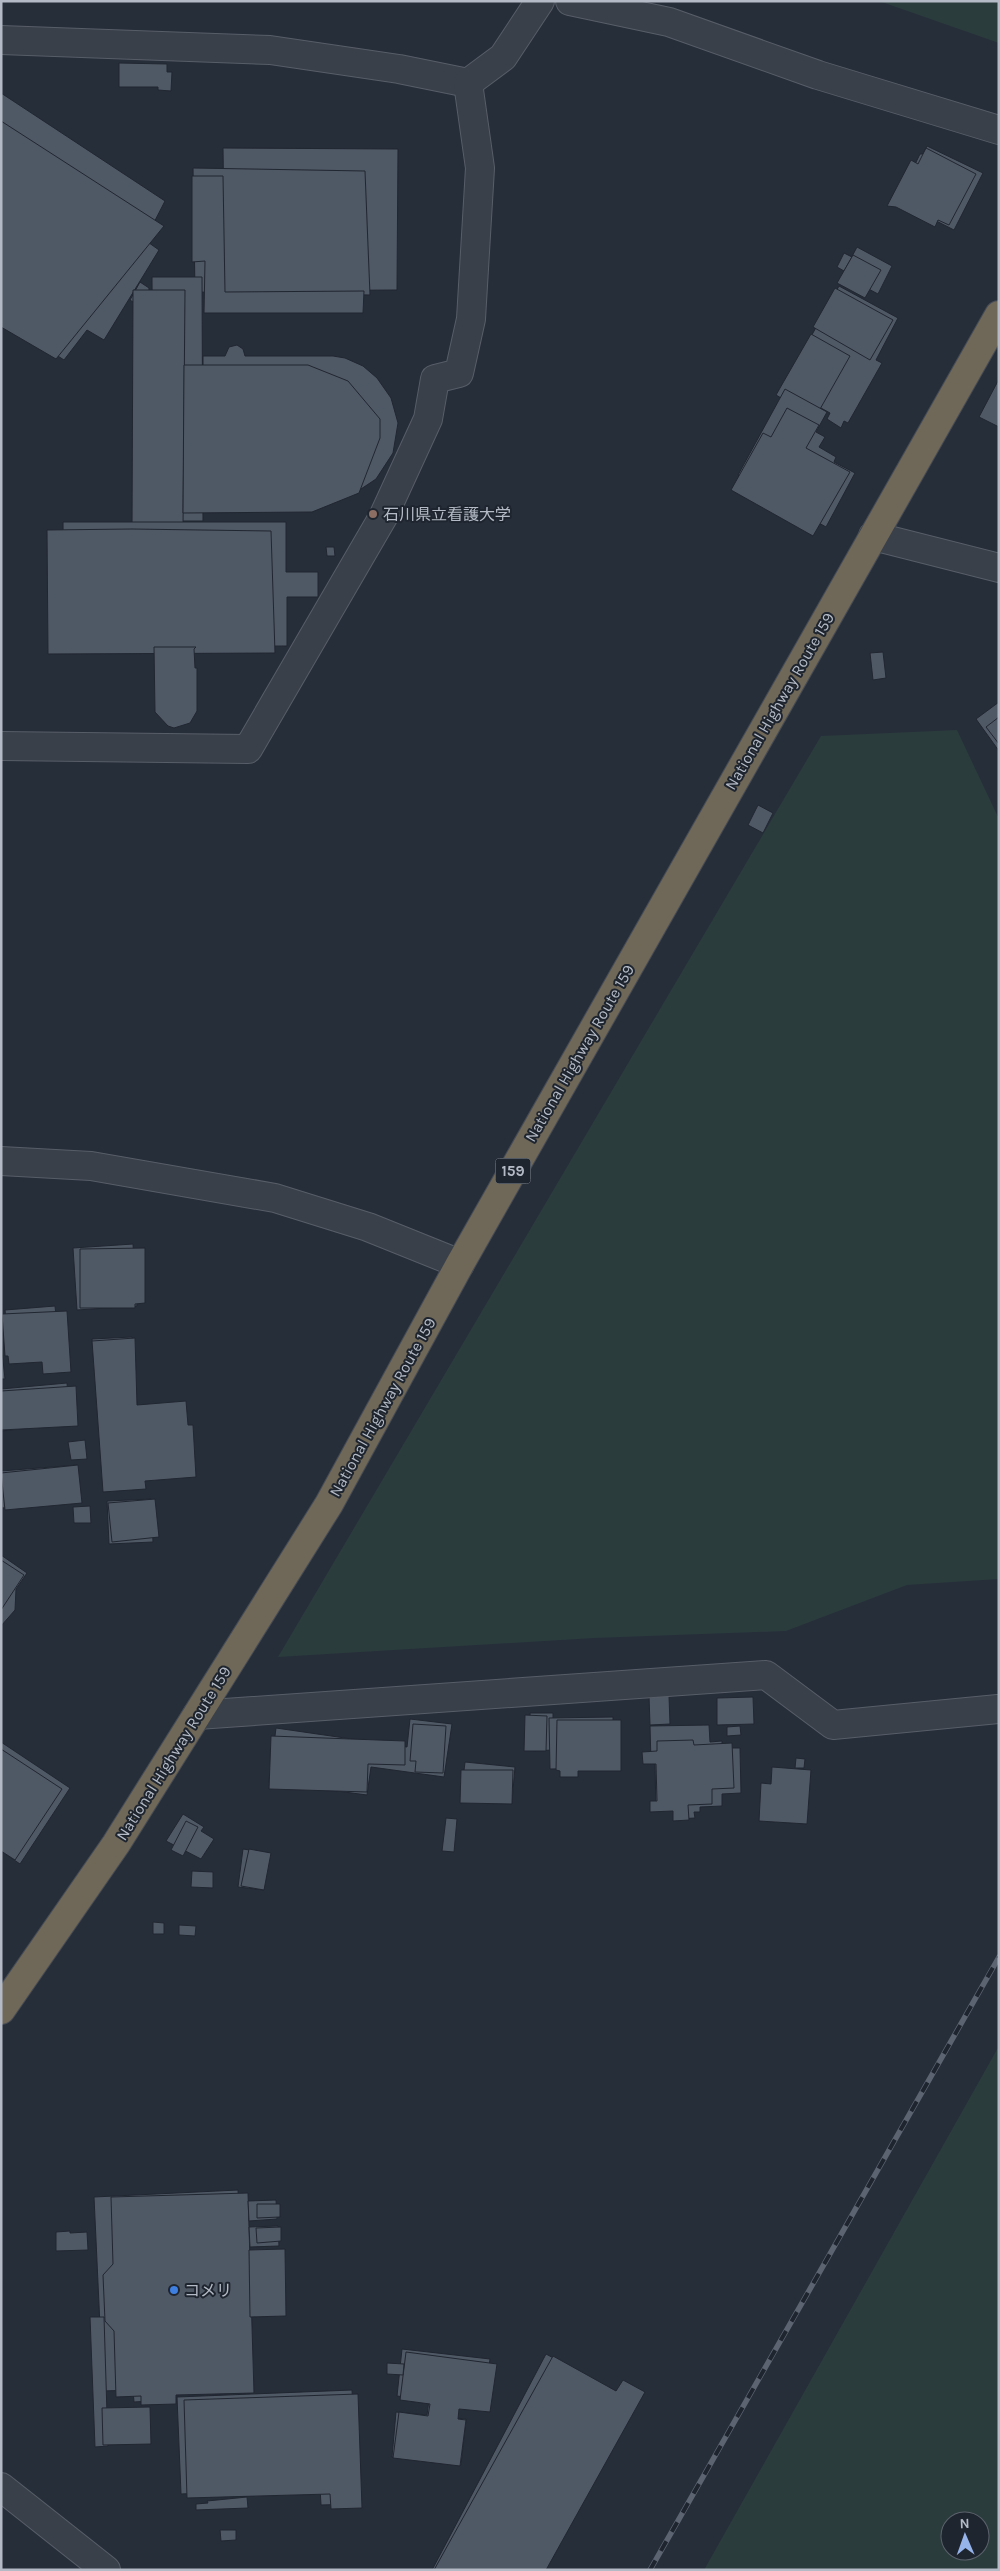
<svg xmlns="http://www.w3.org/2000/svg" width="1000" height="2571" font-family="Karla,'Noto Sans JP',sans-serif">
<rect width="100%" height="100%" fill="#262e3a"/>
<g fill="#2b3c3d" fill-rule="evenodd">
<polygon points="879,1 999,1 999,43"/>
<polygon points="957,730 999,819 999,1579 907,1585 786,1631 594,1638 278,1657 821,736"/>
<path d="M999,2046V2570H704ZM950,2521H980V2551H950Z"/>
</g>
<g fill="#4f5865" stroke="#212731">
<polygon points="119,63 167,64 167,72 172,72 171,91 158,90 158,87 119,87"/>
<polygon points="1,93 165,201 145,240 159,250 104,340 87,330 64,360 1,319"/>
<polygon points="1,121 164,226 56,359 1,327"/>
<polygon points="927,146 983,173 954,230 897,201 920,154 923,154"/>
<polygon points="223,148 398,149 397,290 225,291"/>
<polygon points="926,148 976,174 949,225 938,220 935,227 896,207 887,206 911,160 918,164"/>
<polygon points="193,168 365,171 370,295 195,292"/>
<polygon points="192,176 223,176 225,292 364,291 363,313 204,313 205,261 192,262"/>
<polygon points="857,247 892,266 878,294 842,275"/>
<polygon points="844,253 852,257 844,271 837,267"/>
<polygon points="853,255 881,270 865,298 837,283"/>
<polygon points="152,277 202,277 203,521 153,521"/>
<polygon points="140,282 149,288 149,313 130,300"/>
<polygon points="839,286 898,318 876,360 882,363 848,423 844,421 841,428 827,419 830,413 783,387"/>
<polygon points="835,288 893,320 870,360 813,327"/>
<polygon points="133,290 185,290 183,529 132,529"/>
<polygon points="811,334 850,356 815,418 776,395"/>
<polygon points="237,345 243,349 245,356 333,356 345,358 363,366 377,378 391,398 398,423 393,453 376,479 355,493 333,499 203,499 203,356 225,356 229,347"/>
<polygon points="184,365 308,365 348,381 380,419 380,438 359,493 312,512 183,513"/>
<polygon points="999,379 999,427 979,417"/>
<polygon points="785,389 827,412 816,432 825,437 819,447 836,457 834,462 855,473 826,527 794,509 811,479 791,468 785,480 777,475 768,492 738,475"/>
<polygon points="787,408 819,425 806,448 850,472 813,536 731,490 763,433 771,437"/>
<polygon points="63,522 286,522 286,572 318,572 318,597 287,597 287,646 64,647"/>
<polygon points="132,529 271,531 275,653 48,654 47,530"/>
<polygon points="326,547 334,547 335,556 327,556"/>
<polygon points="154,647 196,647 194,649 195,668 197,668 197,711 190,723 174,728 168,726 155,712"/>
<polygon points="883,652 886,678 873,680 870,653"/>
<polygon points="999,702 999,751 976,719"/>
<polygon points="999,717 999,744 986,727"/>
<polygon points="758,805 773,813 763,833 748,825"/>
<polygon points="133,1244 137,1306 77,1310 73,1248"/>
<polygon points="145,1248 145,1303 135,1304 135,1308 80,1308 80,1249"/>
<polygon points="55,1306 60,1356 10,1360 5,1310"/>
<polygon points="67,1311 71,1372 43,1374 42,1362 9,1364 8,1356 5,1356 2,1314"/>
<polygon points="132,1337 138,1418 183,1414 188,1473 103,1480 92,1339"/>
<polygon points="135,1338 137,1405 186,1401 188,1425 193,1425 196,1477 145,1481 146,1489 103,1492 92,1341"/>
<polygon points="1,1341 5,1379 1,1379"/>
<polygon points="67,1383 70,1424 1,1431 1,1389"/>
<polygon points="76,1386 78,1426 1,1430 1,1391"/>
<polygon points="85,1440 87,1459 71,1460 68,1442"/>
<polygon points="77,1465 79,1502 2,1508 1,1471"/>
<polygon points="78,1465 82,1503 5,1510 1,1473"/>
<polygon points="151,1499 153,1542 109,1544 107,1501"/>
<polygon points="155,1499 159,1537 112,1542 108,1503"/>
<polygon points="90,1506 91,1523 74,1523 73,1507"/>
<polygon points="1,1555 27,1573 16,1589 15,1610 1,1626"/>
<polygon points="1,1560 24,1575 1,1610"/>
<polygon points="649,1696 669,1696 670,1724 650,1725"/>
<polygon points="753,1697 754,1724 717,1725 717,1698"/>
<polygon points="530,1713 553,1713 553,1750 531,1751"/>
<polygon points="525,1715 547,1716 546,1751 524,1751"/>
<polygon points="613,1717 614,1768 550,1769 549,1718"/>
<polygon points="410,1719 452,1724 444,1777 371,1767 367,1795 269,1782 276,1728 407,1747"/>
<polygon points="557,1720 621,1720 621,1771 578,1771 578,1777 560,1777 560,1771 556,1770"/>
<polygon points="413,1724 446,1726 443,1773 415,1772 416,1761 410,1761"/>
<polygon points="709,1725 710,1742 722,1741 722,1748 740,1748 741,1793 722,1794 722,1806 700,1807 700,1812 694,1812 695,1818 676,1819 675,1810 656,1811 655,1764 651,1763 650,1726"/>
<polygon points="740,1726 741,1735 727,1736 727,1727"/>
<polygon points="271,1736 405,1741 405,1765 368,1764 367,1792 269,1789"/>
<polygon points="693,1740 694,1745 732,1743 734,1788 712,1789 712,1804 688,1805 689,1820 673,1821 673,1811 650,1812 650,1801 657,1801 656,1764 643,1764 642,1752 657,1751 657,1741"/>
<polygon points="1,1742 70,1788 20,1864 1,1851"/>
<polygon points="1,1749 62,1789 15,1860 1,1851"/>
<polygon points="796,1758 805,1759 804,1768 795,1768"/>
<polygon points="465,1762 515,1767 512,1802 461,1797"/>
<polygon points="772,1767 811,1770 807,1824 759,1821 761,1783 771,1784"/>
<polygon points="461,1770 513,1770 512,1804 460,1803"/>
<polygon points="183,1814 204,1827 201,1831 214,1839 201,1859 166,1841"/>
<polygon points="446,1818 457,1819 454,1852 442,1851"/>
<polygon points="186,1821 198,1827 183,1856 171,1850"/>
<polygon points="243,1849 269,1853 264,1890 238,1887"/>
<polygon points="249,1849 271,1853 264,1890 241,1886"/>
<polygon points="192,1871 213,1872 213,1888 191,1887"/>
<polygon points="153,1922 164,1923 164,1934 153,1934"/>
<polygon points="179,1925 196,1926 195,1936 179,1935"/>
<polygon points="238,2190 246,2384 166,2388 167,2400 134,2402 133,2390 103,2391 94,2197"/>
<polygon points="248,2193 254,2393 176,2395 176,2404 141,2405 141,2396 116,2397 114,2331 105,2321 103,2275 113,2264 111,2197"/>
<polygon points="276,2200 277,2219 249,2221 248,2201"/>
<polygon points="257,2204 280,2204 280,2217 257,2218"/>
<polygon points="278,2226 279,2246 250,2247 249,2227"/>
<polygon points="281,2227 281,2241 257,2243 256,2228"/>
<polygon points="70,2231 70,2233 87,2232 88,2250 56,2251 56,2232"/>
<polygon points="285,2249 286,2316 250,2317 249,2250"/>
<polygon points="90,2317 104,2317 108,2446 95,2447"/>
<polygon points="402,2349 490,2359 484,2406 458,2403 456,2418 466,2419 461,2465 392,2457 396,2412 427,2415 429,2400 397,2396"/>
<polygon points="406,2352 497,2364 490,2412 459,2409 458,2419 466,2420 460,2466 393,2458 399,2412 428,2416 430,2404 400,2400"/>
<polygon points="546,2354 630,2399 539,2570 432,2570"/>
<polygon points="553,2356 616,2391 623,2380 645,2392 546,2570 434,2570"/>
<polygon points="387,2363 404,2364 403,2375 387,2374"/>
<polygon points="352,2390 358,2504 321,2505 320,2488 181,2494 177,2397"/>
<polygon points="358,2394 362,2508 331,2509 330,2494 187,2498 184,2400"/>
<polygon points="150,2407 151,2444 103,2445 102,2408"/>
<polygon points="247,2497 248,2508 196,2510 196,2504 208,2503 207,2501"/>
<polygon points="220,2530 236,2530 236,2540 221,2541"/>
</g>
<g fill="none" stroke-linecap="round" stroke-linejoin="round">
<defs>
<g id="minor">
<polyline points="570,1 669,22 818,75 999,130"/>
<polyline points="1,40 270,50 399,69 468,83"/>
<polyline points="873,536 999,568"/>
<polyline points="1,746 248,749 383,517 428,419 435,379 459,373 471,319 480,168 468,83 503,57 540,1"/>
<polyline points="1,1161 91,1166 275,1198 368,1227 460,1264"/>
<polyline points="197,1715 766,1675 833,1725 998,1709"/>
<polyline points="1,2487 106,2570"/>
</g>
<polyline id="highway" points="1,2010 116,1844 329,1504 460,1264 999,315"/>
</defs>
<use href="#minor" stroke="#585e68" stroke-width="30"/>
<use href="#highway" stroke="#454b55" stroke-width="30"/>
<use href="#minor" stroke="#3a404a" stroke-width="28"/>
<use href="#highway" stroke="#6f6758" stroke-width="28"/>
<defs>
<polyline id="rail" points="650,2570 999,1957"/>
</defs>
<use href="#rail" stroke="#5c6471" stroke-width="5.5"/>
<use href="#rail" stroke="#1f252f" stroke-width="4" stroke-dasharray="11" stroke-linecap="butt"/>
</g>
<circle fill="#8d6e63" stroke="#1f252f" stroke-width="2" cx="373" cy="514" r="5"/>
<circle fill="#3f7fe0" stroke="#1f252f" stroke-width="2" cx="174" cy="2290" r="5"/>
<g text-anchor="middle" stroke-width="4" stroke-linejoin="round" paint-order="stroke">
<rect fill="#1f252f" stroke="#888e99" stroke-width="1" x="495.5" y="1158.5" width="35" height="25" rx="4"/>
<g font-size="15" font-weight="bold" fill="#b5bbc6">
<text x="513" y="1176">159</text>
</g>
<g font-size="16" fill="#b5bbc6" stroke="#1f252f" text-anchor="start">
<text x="383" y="520">石川県立看護大学</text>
<text x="184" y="2296">コメリ</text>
</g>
<g font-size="16" fill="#b5bbc6" stroke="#1f252f">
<text transform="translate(779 701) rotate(-60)" y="6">National Highway Route 159</text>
<text transform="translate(579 1053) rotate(-60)" y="6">National Highway Route 159</text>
<text transform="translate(382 1407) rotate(-61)" y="6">National Highway Route 159</text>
<text transform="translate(173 1753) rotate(-58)" y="6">National Highway Route 159</text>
</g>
</g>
<rect width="1000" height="2571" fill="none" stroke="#b5bbc6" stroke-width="5"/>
<g transform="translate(965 2536) rotate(358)"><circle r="24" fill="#1f252f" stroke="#5b616b"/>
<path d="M0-4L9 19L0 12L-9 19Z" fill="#96b3ea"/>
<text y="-8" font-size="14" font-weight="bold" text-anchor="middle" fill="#b5bbc6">N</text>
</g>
</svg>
